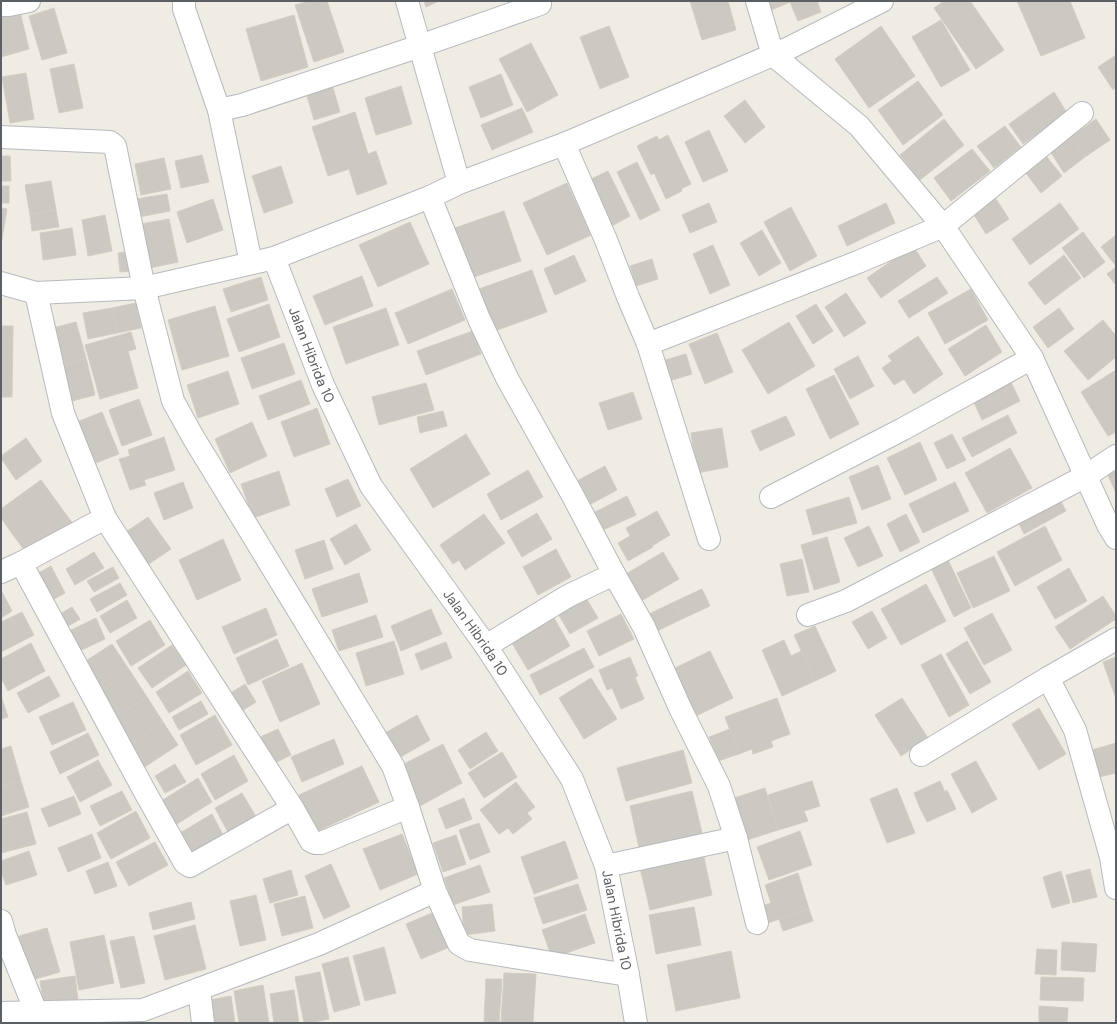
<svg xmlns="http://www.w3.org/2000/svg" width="1117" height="1024" font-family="'DM Sans',sans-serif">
<rect width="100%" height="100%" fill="#efece3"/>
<g fill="#ccc8c2" stroke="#d4cdc1">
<polygon points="309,1 327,1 344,52 314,62 295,5"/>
<polygon points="424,1 439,1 426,7"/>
<polygon points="690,1 728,1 736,30 702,40"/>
<polygon points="765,1 817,1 821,12 798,21 790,2 769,11"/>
<polygon points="944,1 970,1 1004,50 976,69 934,8"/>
<polygon points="1017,1 1070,1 1085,38 1041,56"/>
<polygon points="54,8 67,53 42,60 29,16"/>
<polygon points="20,12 29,49 1,57 1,17"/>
<polygon points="294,15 308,67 261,81 246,29"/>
<polygon points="941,20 970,70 941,87 912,37"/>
<polygon points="609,26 629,77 600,89 580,37"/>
<polygon points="881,26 915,76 869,108 835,59"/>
<polygon points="531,43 558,95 527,112 499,59"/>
<polygon points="1116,55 1116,87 1113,90 1098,67"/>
<polygon points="74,64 83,108 59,113 50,69"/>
<polygon points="26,73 34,119 10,123 2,77"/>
<polygon points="501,74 513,105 481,118 469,87"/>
<polygon points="331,81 340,112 314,120 305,89"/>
<polygon points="918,81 943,115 903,145 878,110"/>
<polygon points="401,86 412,124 376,135 365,98"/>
<polygon points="1054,92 1067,113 1044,129 1030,109"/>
<polygon points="745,100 765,127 745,143 724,116"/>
<polygon points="522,108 533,132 492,150 481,125"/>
<polygon points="1030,109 1044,129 1023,144 1009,124"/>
<polygon points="355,112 368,154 376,151 387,184 357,195 349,169 328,176 312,127"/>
<polygon points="944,119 964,145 920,180 900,155"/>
<polygon points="1096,119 1110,140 1085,157 1071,137"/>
<polygon points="1005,126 1021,147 994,168 977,146"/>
<polygon points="709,130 728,171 703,182 685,142"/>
<polygon points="668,135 691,184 681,189 682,191 666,199 654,173 651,175 637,146 657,136 659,140"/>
<polygon points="1071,137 1085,157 1064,173 1050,151"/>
<polygon points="972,149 990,171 951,201 934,178"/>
<polygon points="202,155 209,182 181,188 175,161"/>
<polygon points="1,156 10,156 11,181 1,181"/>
<polygon points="1047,157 1062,176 1041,193 1026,173"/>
<polygon points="164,158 171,189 141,195 135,164"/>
<polygon points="637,162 660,210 640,220 617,172"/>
<polygon points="281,166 293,203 264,213 252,176"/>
<polygon points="608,171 630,216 608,228 585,182"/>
<polygon points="51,181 56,210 30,215 25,185"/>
<polygon points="567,183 591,235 547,255 523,203"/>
<rect x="1" y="186" width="8" height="17"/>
<polygon points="167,194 170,211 139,217 136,199"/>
<polygon points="994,196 1009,219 986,234 971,210"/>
<polygon points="213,199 223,230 187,243 177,212"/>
<polygon points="709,203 717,222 690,233 682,215"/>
<polygon points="886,203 895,223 847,246 838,226"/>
<polygon points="1060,203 1079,229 1030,265 1012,239"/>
<polygon points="791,207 817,256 790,271 764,222"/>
<polygon points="1,208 7,209 1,245"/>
<polygon points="56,210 59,227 32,231 30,215"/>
<polygon points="504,211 521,261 468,279 452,229"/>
<polygon points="105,215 112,251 88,256 82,220"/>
<polygon points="169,219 178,262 145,269 136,225"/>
<polygon points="410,222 429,264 378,287 359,245"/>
<polygon points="72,228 76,255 43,260 40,233"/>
<polygon points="762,230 781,263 759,276 740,243"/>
<polygon points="1083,232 1105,262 1084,278 1062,248"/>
<polygon points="1116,235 1116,266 1101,247"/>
<polygon points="713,245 730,285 710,294 693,254"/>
<polygon points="913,246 926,266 881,298 867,278"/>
<polygon points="133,251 134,271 120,272 118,253"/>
<polygon points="574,255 586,281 555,295 544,269"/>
<polygon points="1064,255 1081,278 1045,305 1028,283"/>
<polygon points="652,259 658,279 636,286 630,266"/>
<polygon points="1116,267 1116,285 1107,274"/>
<polygon points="532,270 547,312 492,332 476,290"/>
<polygon points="362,276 373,306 325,325 313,296"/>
<polygon points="261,277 268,300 231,312 223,289"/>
<polygon points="937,277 948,293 909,318 898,301"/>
<polygon points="452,289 465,320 408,344 395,313"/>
<polygon points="971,289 988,320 945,344 928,313"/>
<polygon points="846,293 866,323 844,337 825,307"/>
<polygon points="136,303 141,328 117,333 112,308"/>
<polygon points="269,304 280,337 239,352 227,319"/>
<polygon points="816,304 833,331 813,344 796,316"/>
<polygon points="215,306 229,356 182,370 168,320"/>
<polygon points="112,308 117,333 88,339 83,313"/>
<polygon points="386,308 399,345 346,364 333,327"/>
<polygon points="1059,308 1074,329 1048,348 1033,327"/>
<polygon points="1103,320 1116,336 1116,357 1088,380 1064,351"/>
<polygon points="76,322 86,358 62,365 53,328"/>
<polygon points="789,322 815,366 768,394 742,350"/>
<polygon points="986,325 1002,352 965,376 948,349"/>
<polygon points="1,326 13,326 12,397 1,397"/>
<polygon points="473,331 481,354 426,375 417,351"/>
<polygon points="131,332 136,349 128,351 138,388 100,399 85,345"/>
<polygon points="717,333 733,372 705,384 689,344"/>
<polygon points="918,336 943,374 914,394 904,379 894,385 882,368 892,361 888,356"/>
<polygon points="284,343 295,374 252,389 241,358"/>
<polygon points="686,354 692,374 669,381 662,361"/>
<polygon points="858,356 874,386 850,399 834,369"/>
<polygon points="86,358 95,395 72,401 62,365"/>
<polygon points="1116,370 1116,432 1108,436 1081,392"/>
<polygon points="228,371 239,404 198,418 187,385"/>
<polygon points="834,375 859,424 830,439 806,389"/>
<polygon points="1009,378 1020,401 982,420 971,396"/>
<polygon points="301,380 310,404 268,420 259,396"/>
<polygon points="426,383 434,410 379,425 372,397"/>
<polygon points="633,392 642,419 608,430 599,403"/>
<polygon points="139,399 152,435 122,446 109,410"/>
<polygon points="317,408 330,444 294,457 281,422"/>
<polygon points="443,411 447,426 420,433 417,417"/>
<polygon points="102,412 119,454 93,464 77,422"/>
<polygon points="1008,415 1017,433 972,457 962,438"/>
<polygon points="786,416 795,435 760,451 751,431"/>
<polygon points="252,422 267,456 230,473 215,439"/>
<polygon points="722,428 728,467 697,473 691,433"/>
<polygon points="466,434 490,474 433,508 410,469"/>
<polygon points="952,434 966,460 947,469 934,443"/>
<polygon points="164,437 175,470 144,480 146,485 130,490 119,459 130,456 128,450"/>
<polygon points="26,438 42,461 16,480 1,458 1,456"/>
<polygon points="920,442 937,480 905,495 887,458"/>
<polygon points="1010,448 1032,488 987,513 965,473"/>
<polygon points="878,465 891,499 862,510 849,477"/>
<polygon points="605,466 617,490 589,505 577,481"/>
<polygon points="1116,467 1116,493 1106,471"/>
<polygon points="528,470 543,497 501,520 487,494"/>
<polygon points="279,471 290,505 253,518 241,484"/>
<polygon points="348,479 361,506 337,517 325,489"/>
<polygon points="41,480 73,524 29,557 1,518 1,509"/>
<polygon points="183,482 193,508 164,520 154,493"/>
<polygon points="955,482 969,511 923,533 909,504"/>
<polygon points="1057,494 1066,511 1024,534 1015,516"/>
<polygon points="627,496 636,515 603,530 595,512"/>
<polygon points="849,497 857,523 813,535 806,510"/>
<polygon points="657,511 670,535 652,546 653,547 628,561 618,543 630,536 626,528"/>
<polygon points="537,513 552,539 522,557 507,531"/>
<polygon points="484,514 505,543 465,570 459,560 453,564 440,545"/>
<polygon points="906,514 920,542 900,552 887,524"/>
<polygon points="148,517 171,549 146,566 123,534"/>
<polygon points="356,524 371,550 345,565 330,539"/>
<polygon points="869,526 883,556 858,567 844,538"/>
<polygon points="1045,526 1062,560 1015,586 997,552"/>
<polygon points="827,537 840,582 814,590 801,545"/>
<polygon points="223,539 241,580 197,600 179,560"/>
<polygon points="324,540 333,569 305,579 295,550"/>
<polygon points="556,549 571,577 538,595 523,567"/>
<polygon points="94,552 104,568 75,585 66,569"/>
<polygon points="663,552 679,579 641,601 626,574"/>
<polygon points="994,556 1010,591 973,608 957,573"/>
<polygon points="947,558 971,608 954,617 930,566"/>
<polygon points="802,559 809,592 787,596 780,564"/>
<polygon points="51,566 65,593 47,603 33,576"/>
<polygon points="113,567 119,578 94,592 87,581"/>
<polygon points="1069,568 1087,601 1055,619 1037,587"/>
<polygon points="359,573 368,602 322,617 312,589"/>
<polygon points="120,583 127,595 97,612 90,599"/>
<polygon points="926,584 946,621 901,645 881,609"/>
<polygon points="702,589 710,606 682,619 674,602"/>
<polygon points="1,590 12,611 1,618"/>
<polygon points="585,596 598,618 570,634 557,612"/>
<polygon points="1103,596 1116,616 1116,619 1070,649 1055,627"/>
<polygon points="127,600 137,618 110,633 100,616"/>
<polygon points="674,602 682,619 657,631 649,614"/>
<polygon points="72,607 80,619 60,631 53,618"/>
<polygon points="266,608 277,635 234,654 222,627"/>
<polygon points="431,609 442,634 401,651 391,626"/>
<polygon points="872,611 887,638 868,649 852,622"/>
<polygon points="22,612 34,635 1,652 1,622"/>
<polygon points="992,613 1012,650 984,665 964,628"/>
<polygon points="621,614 634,639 599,656 587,631"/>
<polygon points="376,615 383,637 339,651 332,630"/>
<polygon points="96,618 105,639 73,654 63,634"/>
<polygon points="554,618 570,646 528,670 512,643"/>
<polygon points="150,620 165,645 131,666 116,641"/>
<polygon points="815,626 836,671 815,681 794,635"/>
<polygon points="277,639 289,666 248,685 236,658"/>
<polygon points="784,640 791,656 801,651 815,681 782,696 762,650"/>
<polygon points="394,641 404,674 366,686 356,653"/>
<polygon points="967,641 991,682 970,694 946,654"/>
<polygon points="446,642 452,658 421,670 415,654"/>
<polygon points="31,643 45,671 8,691 1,678 1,659"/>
<polygon points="112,644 130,671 95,694 78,666"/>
<polygon points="172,645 186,665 152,688 138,668"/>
<polygon points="584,648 594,667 540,695 530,675"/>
<polygon points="710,651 733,698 692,718 669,671"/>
<polygon points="941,654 969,705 949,717 921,665"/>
<polygon points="630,657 638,676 635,677 644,699 621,709 612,688 607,690 599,670"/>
<polygon points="1116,657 1116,699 1103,662"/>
<polygon points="302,663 320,704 280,722 262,681"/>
<polygon points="130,671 147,697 112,720 95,694"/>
<polygon points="188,671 202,693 169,713 156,692"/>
<polygon points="49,676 60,696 28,713 17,693"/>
<polygon points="591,678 617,719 584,739 559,698"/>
<polygon points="245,684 256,702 237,714 226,696"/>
<polygon points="147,697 163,722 128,745 112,720"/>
<polygon points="777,698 790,734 771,741 773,747 753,754 752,749 739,754 725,717"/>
<polygon points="902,698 928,738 901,756 875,715"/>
<polygon points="2,699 8,717 1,719 1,700"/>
<polygon points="201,701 208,714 179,730 172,717"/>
<polygon points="73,702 86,730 52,745 39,717"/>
<polygon points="1039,708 1066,754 1039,770 1012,724"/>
<polygon points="215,715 232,745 196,765 180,735"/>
<polygon points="417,715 430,740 399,758 385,733"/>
<polygon points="163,722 178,745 143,768 128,745"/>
<polygon points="278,729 291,755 269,766 256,739"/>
<polygon points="730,729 739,754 718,761 709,737"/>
<polygon points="486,732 498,751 470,769 458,750"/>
<polygon points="88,733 99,755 60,774 50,752"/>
<polygon points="334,739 344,764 302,782 291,757"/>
<polygon points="1116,743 1116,773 1099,777 1092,750"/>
<polygon points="443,744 462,783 420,806 400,766"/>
<polygon points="11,746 21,781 1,787 1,749"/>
<polygon points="683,750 692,783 626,801 617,768"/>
<polygon points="502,752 517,777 484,798 468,773"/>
<polygon points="234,755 248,781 215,800 201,774"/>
<polygon points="98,760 112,785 80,802 67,777"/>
<polygon points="976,761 997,799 972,813 951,774"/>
<polygon points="175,764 186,782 165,793 155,776"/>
<polygon points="362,766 379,802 316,832 299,795"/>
<polygon points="198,778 212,802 172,827 158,803"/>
<polygon points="21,781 29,807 1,816 1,787"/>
<polygon points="812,781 820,806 804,811 808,821 778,830 768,795"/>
<polygon points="940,781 945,792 947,790 956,809 927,822 920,808 914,793"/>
<polygon points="516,782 535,807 527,813 532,819 513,834 508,828 499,834 480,810"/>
<polygon points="765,788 778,830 741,842 728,800"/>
<polygon points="897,788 915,833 887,843 870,799"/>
<polygon points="122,791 132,810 100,826 90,806"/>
<polygon points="692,791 703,837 640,852 630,806"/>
<polygon points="242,793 258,820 230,836 215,808"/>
<polygon points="74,796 81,814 49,827 41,809"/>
<polygon points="464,798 472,819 446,829 438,809"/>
<polygon points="136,811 150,838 111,859 97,833"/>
<polygon points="27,812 36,844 1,853 1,819"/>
<polygon points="212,814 224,837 188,858 175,836"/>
<polygon points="479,823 490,852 470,860 459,830"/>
<polygon points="800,831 812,865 769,880 757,847"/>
<polygon points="92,834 101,858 68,872 58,848"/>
<polygon points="402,834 418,874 380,890 363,849"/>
<polygon points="456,835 466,864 443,872 433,843"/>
<polygon points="565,841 578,878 534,894 521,857"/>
<polygon points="155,842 168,865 129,886 116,862"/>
<polygon points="29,851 37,875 6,885 1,871 1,861"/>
<polygon points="703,853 712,895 650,910 640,868"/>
<polygon points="108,862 117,886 95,894 86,871"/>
<polygon points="331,864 350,907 324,919 305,876"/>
<polygon points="480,865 490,892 453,905 444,878"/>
<polygon points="1090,869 1097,897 1073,903 1066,875"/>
<polygon points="291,870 298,895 270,903 263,879"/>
<polygon points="1061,871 1070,903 1052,908 1043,877"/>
<polygon points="798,873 809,909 768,923 762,906 771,903 765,885"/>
<polygon points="578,884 587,910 543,924 534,898"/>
<polygon points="256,895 266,940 240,946 230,901"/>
<polygon points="305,896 313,928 282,936 274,904"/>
<polygon points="191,902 195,919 153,930 149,913"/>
<polygon points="492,904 495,931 464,935 462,907"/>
<polygon points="694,907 701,945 656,954 649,915"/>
<polygon points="809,909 813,921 783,931 779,919"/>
<polygon points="437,911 452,946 421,959 406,924"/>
<polygon points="585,914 595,943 552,958 542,930"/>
<polygon points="195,925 206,969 165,980 154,936"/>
<polygon points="47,928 60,972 32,980 19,936"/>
<polygon points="104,935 114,983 79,990 70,942"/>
<polygon points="134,936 145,983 121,988 110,941"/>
<polygon points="1062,942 1097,944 1095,972 1061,970"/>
<polygon points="384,947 396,993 365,1001 353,956"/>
<polygon points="1037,949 1057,950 1056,975 1035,974"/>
<polygon points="731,951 740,998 676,1011 667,965"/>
<polygon points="348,957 360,1005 334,1012 322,964"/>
<polygon points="320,972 329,1019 309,1023 304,1023 295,977"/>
<polygon points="504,973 536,974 533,1023 501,1023"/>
<polygon points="75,976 78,1000 44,1005 40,981"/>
<polygon points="1041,977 1084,978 1083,1001 1040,1000"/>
<polygon points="486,979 502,979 499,1023 484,1023"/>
<polygon points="263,985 269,1023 239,1023 234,991"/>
<polygon points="294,990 299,1023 274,1023 270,994"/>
<polygon points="231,996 235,1023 208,1023 204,1001"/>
<polygon points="1039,1006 1068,1008 1067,1023 1039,1023"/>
</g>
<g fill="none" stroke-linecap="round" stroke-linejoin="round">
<defs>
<g id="minor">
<polyline points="184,1 184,9 219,110 251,263"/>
<polyline points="407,1 459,183"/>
<polyline points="757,1 773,55 859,126 943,226 1032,358 1108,525 1116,538"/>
<polyline points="1,5 9,5 29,1"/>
<polyline points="219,110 242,105 420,46 540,4"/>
<polyline points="1,137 110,142 115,146 144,288 173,401 193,437 393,766 408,807 435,891 459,944 470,950 628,975"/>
<polyline points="564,144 606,240 628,297 648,344 709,539"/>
<polyline points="430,197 479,319 507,378 573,496 614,574 644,627 681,710 719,786 736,838 757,923"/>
<path id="s1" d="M274,258L323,385L371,486L486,646L572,779L606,866L628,975L636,1023"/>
<polyline points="1,283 36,293 144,288 274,258 430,197 459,183 564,144 789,48 882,1"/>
<polyline points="36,293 63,413 105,518 293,809"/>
<polyline points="648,344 858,262 943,226 1082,113"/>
<polyline points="771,497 903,429 1032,358"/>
<polyline points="21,563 145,792 185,863 190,866 284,813 293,809 311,841 315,843 321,843 408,807"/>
<polyline points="1,572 21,563 105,518"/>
<polyline points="808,615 846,601 1086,476 1116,456"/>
<polyline points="486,646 568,596 614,574"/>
<polyline points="1048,678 1075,730 1111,857 1116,888"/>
<polyline points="921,755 1048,678 1116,639"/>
<polyline points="606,866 736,838"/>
<polyline points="1,921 5,935 36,1012"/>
<polyline points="199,989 203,1023"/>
<polyline points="1,1013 143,1010 319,944 435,891"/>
</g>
</defs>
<use href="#minor" stroke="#b6babe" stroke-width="24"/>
<use href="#minor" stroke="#fff" stroke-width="22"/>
</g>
<g text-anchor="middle" stroke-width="4" stroke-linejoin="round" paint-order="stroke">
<g font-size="14" fill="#5b6065" stroke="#fff">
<text dy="5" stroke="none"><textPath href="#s1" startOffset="104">Jalan Hibrida 10</textPath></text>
<text dy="5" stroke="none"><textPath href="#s1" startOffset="428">Jalan Hibrida 10</textPath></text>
<text dy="5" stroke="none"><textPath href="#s1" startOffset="752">Jalan Hibrida 10</textPath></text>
</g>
</g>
<rect width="1117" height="1024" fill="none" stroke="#5b6065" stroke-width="4"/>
</svg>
